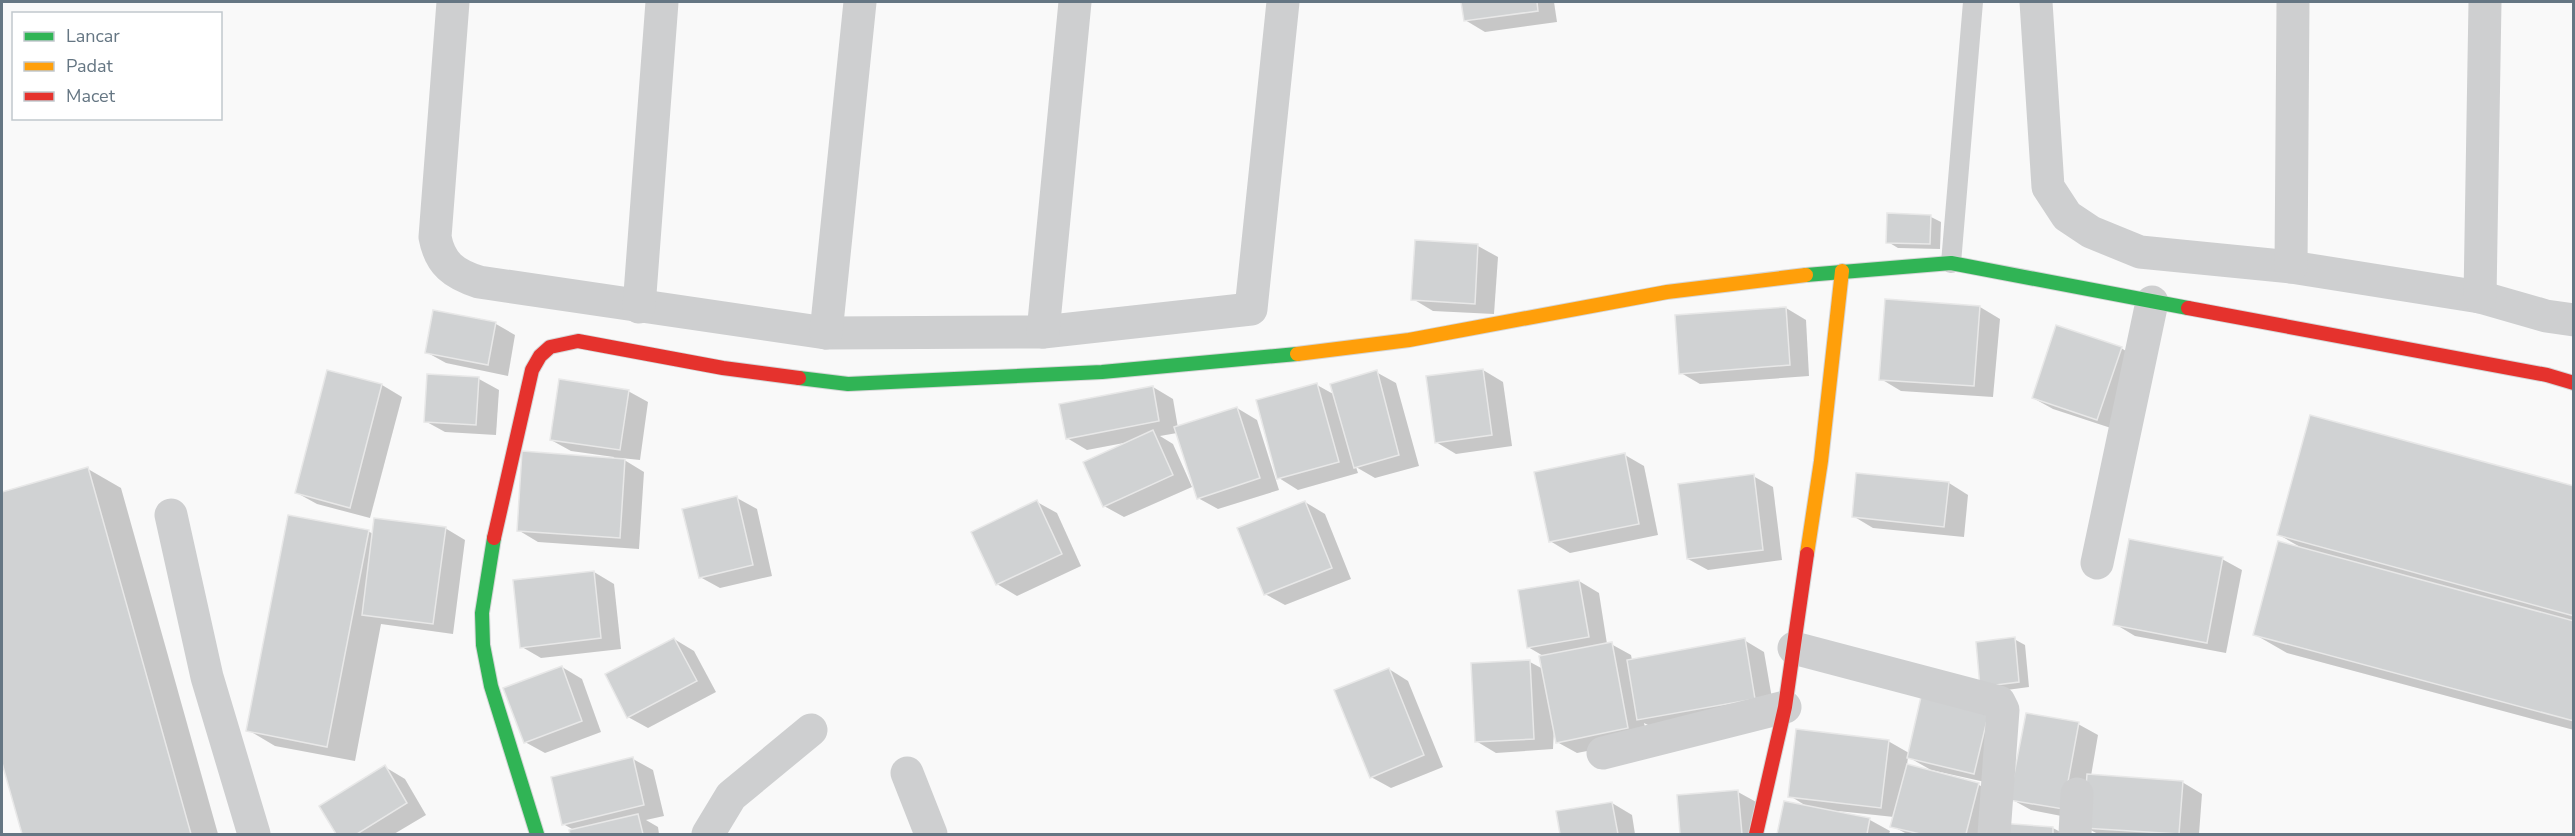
<svg xmlns="http://www.w3.org/2000/svg" width="2575" height="836" font-family="'Nunito Sans',sans-serif">
<rect width="100%" height="100%" fill="#f9f9f9"/>
<g fill="#0003">
<polygon points="1462,2 1554,2 1557,22 1485,32 1465,20"/>
<polygon points="1931,217 1941,222 1940,249 1898,248 1888,242"/>
<polygon points="1478,246 1498,257 1494,314 1433,311 1413,299"/>
<polygon points="1980,307 2000,319 1993,397 1901,391 1881,379"/>
<polygon points="1786,308 1806,320 1809,376 1700,384 1681,373"/>
<polygon points="496,324 515,335 508,376 446,363 426,352"/>
<polygon points="2121,348 2141,360 2117,430 2053,409 2033,398"/>
<polygon points="1483,370 1503,382 1512,446 1456,454 1436,442 1428,377"/>
<polygon points="328,372 382,385 402,397 370,518 317,504 297,493"/>
<polygon points="1376,372 1396,383 1419,466 1375,478 1356,467 1358,473 1298,490 1279,478 1317,385 1335,395"/>
<polygon points="428,376 479,379 499,390 496,435 445,432 425,421"/>
<polygon points="1153,387 1173,399 1178,428 1237,408 1257,420 1279,490 1218,509 1198,498 1177,433 1160,436 1173,444 1192,487 1124,517 1104,506 1129,442 1087,450 1067,438"/>
<polygon points="628,391 648,402 640,460 621,458 644,472 639,549 538,542 518,530 613,459 614,457 571,451 551,440"/>
<polygon points="1625,455 1644,466 1658,535 1570,553 1550,541"/>
<polygon points="88,469 121,488 218,834 23,834 2,757 2,494"/>
<polygon points="1753,476 1773,487 1782,560 1708,570 1688,559"/>
<polygon points="1949,483 1968,495 1964,537 1873,528 1853,516"/>
<polygon points="2574,487 2574,730 2287,653 2254,634 2302,548 2279,535"/>
<polygon points="737,498 757,509 772,576 720,588 700,577"/>
<polygon points="1037,502 1057,513 1081,566 1017,596 997,584"/>
<polygon points="1305,502 1325,514 1351,579 1285,605 1265,594"/>
<polygon points="445,528 465,540 453,634 381,624 355,761 275,746 248,730 368,531 373,534"/>
<polygon points="2222,559 2242,570 2226,653 2135,636 2115,624"/>
<polygon points="594,572 614,584 621,649 541,658 522,647"/>
<polygon points="1579,581 1599,593 1607,644 1611,644 1631,655 1632,660 1744,640 1764,652 1774,710 1658,730 1644,723 1648,739 1577,753 1557,742 1554,727 1553,749 1496,753 1476,741 1530,662 1543,669 1545,657 1528,647"/>
<polygon points="674,639 694,651 716,692 648,728 628,717"/>
<polygon points="2014,639 2025,645 2029,687 1992,692"/>
<polygon points="562,667 582,679 601,732 545,753 525,742"/>
<polygon points="1389,669 1408,681 1443,767 1391,788 1371,777"/>
<polygon points="1989,714 1994,784 1931,770 1908,757 1907,765 1979,785 1999,796 1989,834 1907,834 1892,826 1894,817 1838,811 1838,813 1870,820 1890,831 1889,834 1779,834 1785,803 1808,807 1790,796 1888,741 1909,753"/>
<polygon points="2078,724 2098,735 2091,776 2182,782 2202,794 2199,834 2098,834 2085,827 2082,820 2031,810 2011,799"/>
<polygon points="633,759 653,770 664,816 646,820 658,827 659,834 571,834 570,831 574,830 563,824"/>
<polygon points="385,767 405,779 426,815 394,834 338,834 321,806"/>
<polygon points="1738,792 1758,803 1760,834 1682,834 1679,796"/>
<polygon points="1612,803 1632,815 1635,834 1562,834 1558,812"/>
<polygon points="2053,828 2064,834 2000,834"/>
</g>
<g fill="#d0d2d3" stroke="#e8e8e8" stroke-width="1.5">
<polygon points="1461,2 1537,2 1538,11 1464,21"/>
<polygon points="1887,213 1931,215 1930,244 1886,243"/>
<polygon points="1415,240 1478,244 1475,304 1411,300"/>
<polygon points="1885,299 1980,306 1974,386 1879,380"/>
<polygon points="1786,307 1790,365 1679,374 1675,315"/>
<polygon points="433,310 496,322 488,365 425,353"/>
<polygon points="2056,325 2122,347 2097,420 2032,398"/>
<polygon points="1483,369 1492,435 1435,443 1426,376"/>
<polygon points="327,370 382,384 350,508 295,493"/>
<polygon points="1377,370 1399,455 1354,468 1330,384"/>
<polygon points="427,374 479,377 476,425 424,422"/>
<polygon points="559,379 629,390 620,450 550,440"/>
<polygon points="1317,383 1339,462 1277,479 1256,400"/>
<polygon points="1153,386 1159,421 1066,439 1059,404"/>
<polygon points="1237,407 1260,478 1197,499 1174,427"/>
<polygon points="2310,415 2574,486 2574,616 2277,535"/>
<polygon points="1153,430 1173,475 1103,507 1083,462"/>
<polygon points="522,451 625,459 620,538 517,531"/>
<polygon points="1625,453 1639,524 1549,542 1534,472"/>
<polygon points="88,467 191,834 22,834 2,763 2,492"/>
<polygon points="1856,473 1949,482 1944,527 1852,517"/>
<polygon points="1754,474 1763,550 1687,559 1678,484"/>
<polygon points="737,496 753,565 699,578 682,509"/>
<polygon points="1037,500 1062,554 996,585 971,532"/>
<polygon points="1305,501 1332,568 1264,595 1237,528"/>
<polygon points="288,515 369,530 327,747 246,731"/>
<polygon points="374,518 446,527 433,624 362,615"/>
<polygon points="2129,539 2223,557 2207,643 2113,625"/>
<polygon points="2278,541 2574,621 2574,721 2253,635"/>
<polygon points="594,571 601,638 520,648 513,580"/>
<polygon points="1579,580 1589,637 1527,648 1518,590"/>
<polygon points="2015,637 2019,682 1980,687 1976,642"/>
<polygon points="674,638 697,681 627,718 605,674"/>
<polygon points="1745,638 1755,699 1637,720 1627,660"/>
<polygon points="1612,642 1628,728 1556,743 1539,656"/>
<polygon points="1530,660 1534,739 1475,742 1471,663"/>
<polygon points="562,666 582,721 524,743 503,688"/>
<polygon points="1389,668 1424,755 1370,778 1334,690"/>
<polygon points="1921,697 1989,712 1974,774 1907,758"/>
<polygon points="2026,713 2079,722 2063,809 2009,800"/>
<polygon points="1796,729 1889,740 1881,808 1788,797"/>
<polygon points="633,757 644,805 562,825 551,777"/>
<polygon points="1907,764 1979,783 1966,834 1920,834 1890,827"/>
<polygon points="385,765 407,803 357,834 336,834 319,806"/>
<polygon points="2087,774 2183,781 2179,834 2083,828"/>
<polygon points="1738,790 1742,834 1680,834 1677,795"/>
<polygon points="1784,801 1870,818 1867,834 1777,834"/>
<polygon points="1612,802 1618,834 1560,834 1556,811"/>
<polygon points="638,814 643,834 570,834 569,830"/>
<polygon points="1999,823 2053,827 2053,834 1998,834"/>
</g>
<g fill="none" stroke-linecap="round" stroke-linejoin="round">
<defs>
<g id="fast">
<polyline points="1806,275 1951,263 2188,308"/>
<polyline points="799,378 848,384 1102,372 1297,354"/>
<polyline points="494,538 482,613 483,645 491,686 537,834"/>
</g>
<g id="slow">
<polyline points="1297,354 1409,340 1667,292 1806,275"/>
<polyline points="1807,554 1821,461 1842,271"/>
</g>
<g id="jam">
<polyline points="2188,308 2547,375 2574,383"/>
<polyline points="494,538 532,370 540,356 550,347 578,341 723,368 799,378"/>
<polyline points="1756,834 1785,707 1807,554"/>
</g>
</defs>
<use href="#fast" stroke="#d5d6d7" stroke-width="16"/>
<use href="#slow" stroke="#d5d6d7" stroke-width="16"/>
<use href="#jam" stroke="#d5d6d7" stroke-width="16"/>
<polyline stroke="#cecfd0" stroke-width="20" points="1951,263 1973,2"/>
<g stroke="#cecfd0" stroke-width="33">
<path d="M453,2L435,237C440,264 454,274 479,282L826,333L1043,332L1251,309L1283,2"/>
<polyline points="2036,2 2048,187 2067,216 2091,232 2140,252 2291,267 2480,297 2546,316 2574,320"/>
<polyline points="2291,267 2293,2"/>
<polyline points="2480,297 2485,2"/>
<polyline points="639,307 662,2"/>
<polyline points="1043,332 1075,2"/>
<polyline points="826,333 860,2"/>
<polyline points="171,515 207,677 254,834"/>
<polyline points="2097,563 2152,302"/>
<polyline points="1794,648 1999,702 2003,710 1994,834"/>
<polyline points="1603,753 1785,707"/>
<polyline points="907,773 931,834"/>
<polyline points="708,834 731,796 811,730"/>
<polyline points="2075,834 2077,794"/>
</g>
<use href="#fast" stroke="#30b455" stroke-width="14"/>
<use href="#slow" stroke="#ff9f0a" stroke-width="14"/>
<use href="#jam" stroke="#e5322d" stroke-width="14"/>
</g>
<rect width="2575" height="836" fill="none" stroke="#657683" stroke-width="6"/>
<rect x="12" y="12" width="210" height="108" fill="#ffffff" stroke="#c1c8cd" stroke-width="1.5"/>
<rect x="24" y="32" width="30" height="9" fill="#30b455" stroke="#c1c8cd" stroke-width="1.5"/>
<text x="66" y="42" font-size="18" fill="#657683">Lancar</text>
<rect x="24" y="62" width="30" height="9" fill="#ff9f0a" stroke="#c1c8cd" stroke-width="1.5"/>
<text x="66" y="72" font-size="18" fill="#657683">Padat</text>
<rect x="24" y="92" width="30" height="9" fill="#e5322d" stroke="#c1c8cd" stroke-width="1.5"/>
<text x="66" y="102" font-size="18" fill="#657683">Macet</text>
</svg>
